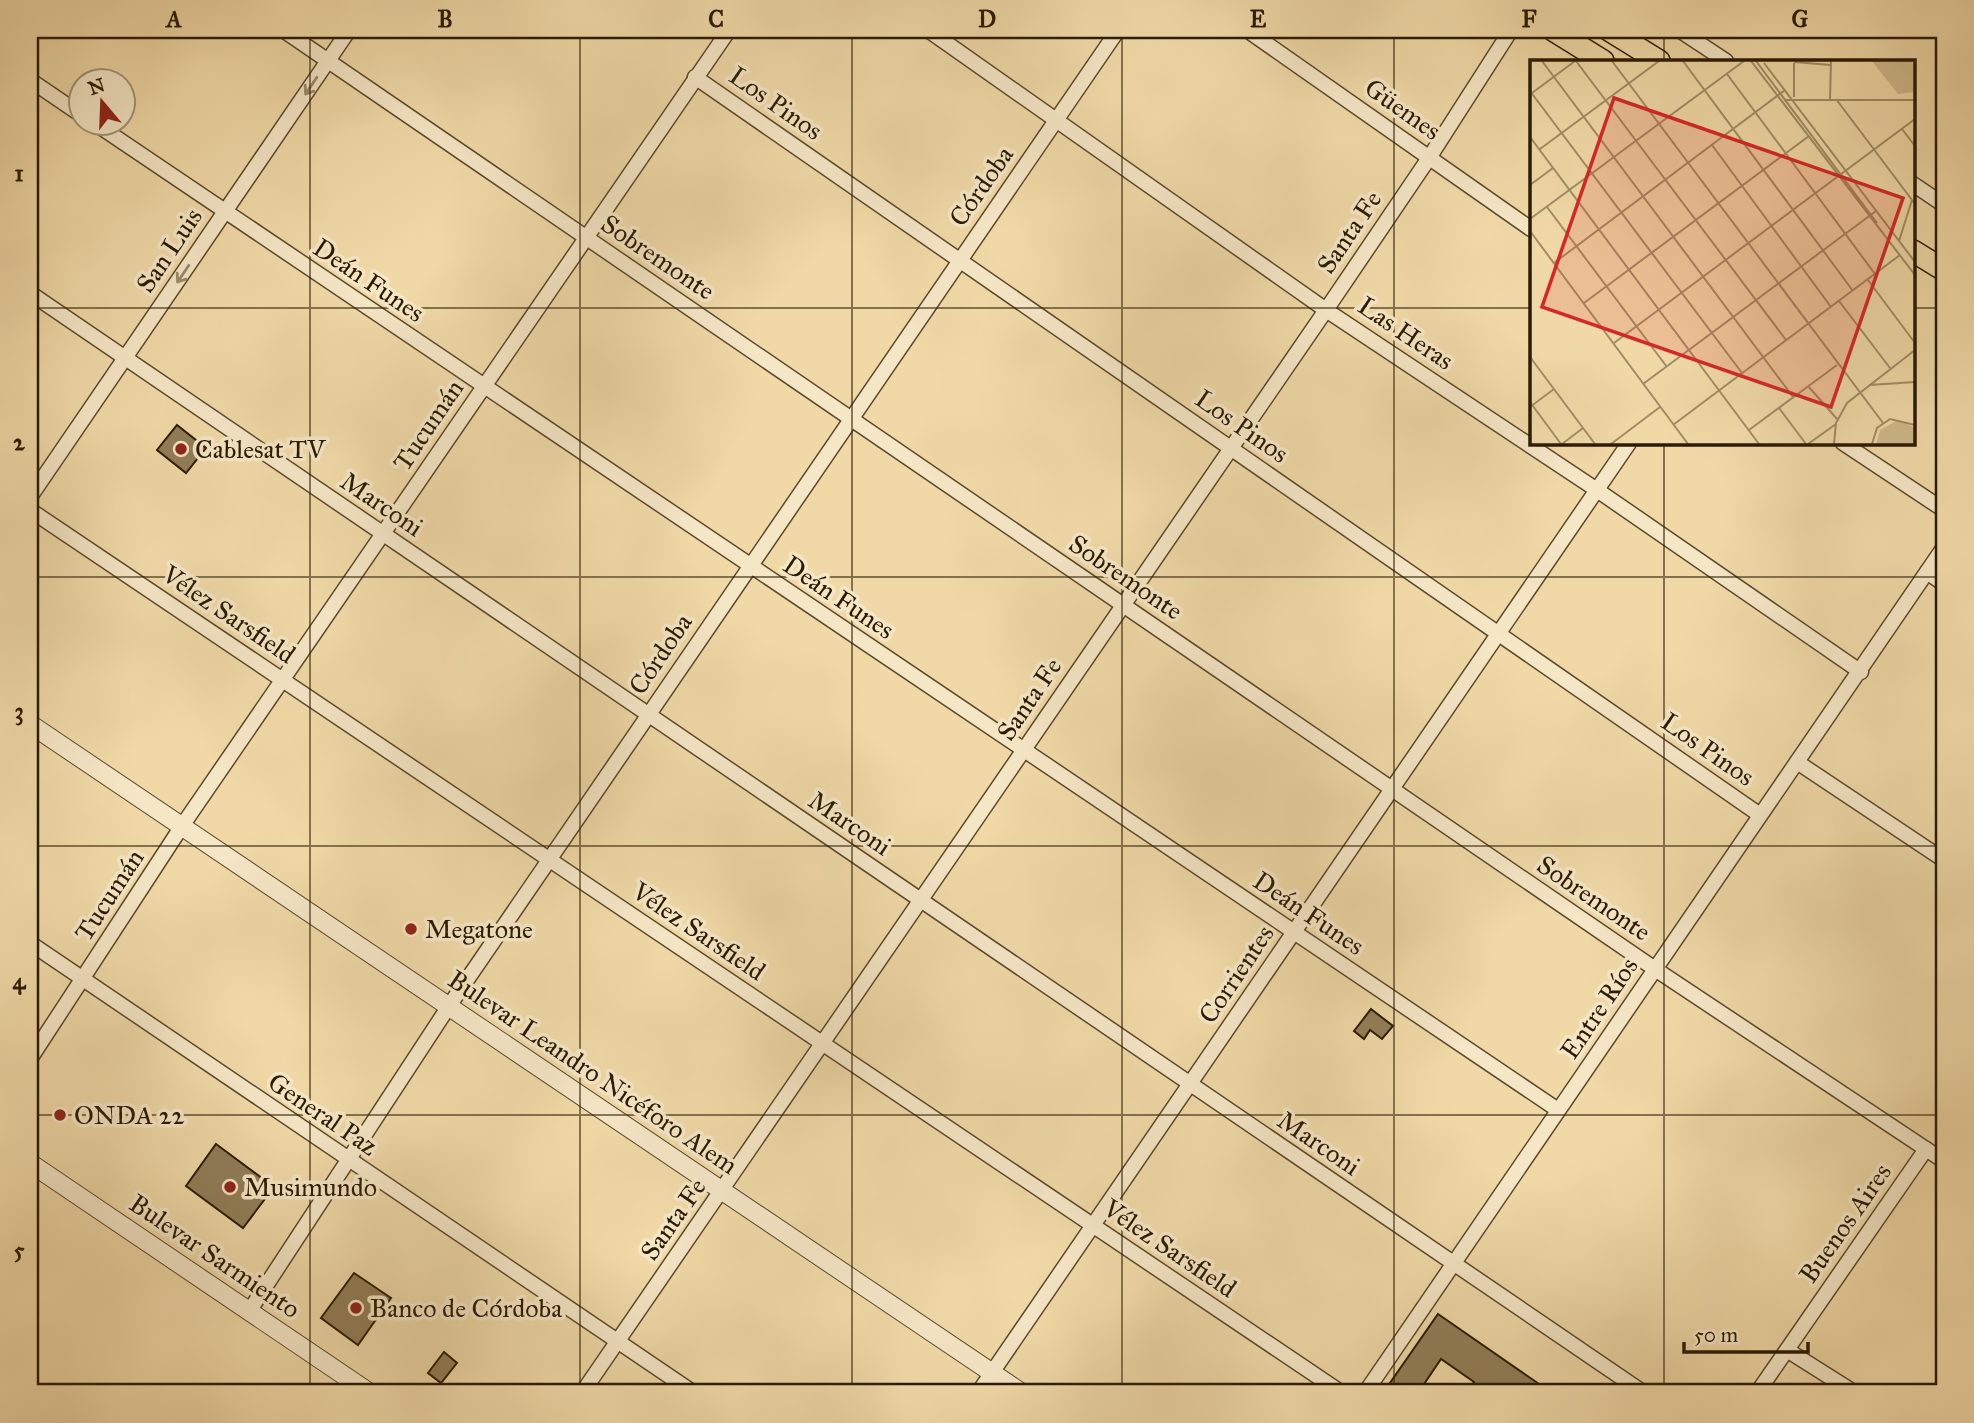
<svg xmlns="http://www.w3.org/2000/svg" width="1974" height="1423" font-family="'IM FELL Great Primer',serif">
<rect width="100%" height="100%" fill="#f0d9a7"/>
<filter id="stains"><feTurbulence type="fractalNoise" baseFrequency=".00286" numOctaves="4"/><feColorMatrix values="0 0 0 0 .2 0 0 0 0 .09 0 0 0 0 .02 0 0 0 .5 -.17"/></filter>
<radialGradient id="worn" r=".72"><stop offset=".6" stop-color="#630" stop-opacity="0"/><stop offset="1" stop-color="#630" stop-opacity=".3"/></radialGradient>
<g fill="#917e58" stroke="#2b1b02" stroke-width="2">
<polygon points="177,425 206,448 186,473 157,450"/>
<polygon points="1371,1009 1393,1026 1382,1039 1370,1030 1364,1039 1354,1031"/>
<polygon points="216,1144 274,1187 243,1228 186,1186"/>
<polygon points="354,1273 391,1298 358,1345 321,1318"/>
<polygon points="1438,1314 1552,1393 1466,1393 1474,1382 1441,1359 1418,1393 1383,1393"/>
<polygon points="444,1352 457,1363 441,1383 428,1373"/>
</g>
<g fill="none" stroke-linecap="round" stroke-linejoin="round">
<defs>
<g id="minor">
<polyline points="283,30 1655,969 1944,1161"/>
<polyline points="928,30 1326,310 1597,490 1861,672"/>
<polyline points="1247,30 1531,229"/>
<polyline points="1679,30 1726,61"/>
<polyline points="695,77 1760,815"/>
<polyline points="30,80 80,114"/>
<polyline points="93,122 1558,1110"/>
<polyline points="1913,184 1944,205"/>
<polyline points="30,293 1644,1393"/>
<polyline points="1843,443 1944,510"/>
<polyline points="30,497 349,30"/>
<polyline points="30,510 1342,1393"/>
<polyline points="1927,572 1944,584"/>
<polyline points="1797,762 1944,860"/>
<polyline points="30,943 694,1393"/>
<polyline points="30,1059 182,826 729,30"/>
<polyline points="250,1310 449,1006 1118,30"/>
<polyline points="1787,1350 1855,1393"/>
<polyline points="582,1393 1326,310 1429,158 1511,30"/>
<polyline points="978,1393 1629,443"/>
<polyline points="1365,1393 1944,547"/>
<polyline points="1757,1393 1926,1149"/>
</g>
<g id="tertiary">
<polyline points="30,724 1022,1393"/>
<polyline points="30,1163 370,1393"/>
</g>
<g id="primary">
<polyline points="1553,30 1603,61"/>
<polyline points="1609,30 1659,61"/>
<polyline points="1913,251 1944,270"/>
</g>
</defs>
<use href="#minor" stroke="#5c4a2b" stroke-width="17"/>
<use href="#tertiary" stroke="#5c4a2b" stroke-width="20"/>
<use href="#primary" stroke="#2b1b02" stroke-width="24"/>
<use href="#minor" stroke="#f5e6c6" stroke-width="14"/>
<use href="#tertiary" stroke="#f5e6c6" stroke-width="18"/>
<use href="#primary" stroke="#f0d9a7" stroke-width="21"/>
</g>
<defs><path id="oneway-shaft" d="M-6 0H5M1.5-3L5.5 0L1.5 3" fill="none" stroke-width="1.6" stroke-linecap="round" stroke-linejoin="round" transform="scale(1.75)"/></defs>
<g stroke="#9a8b6e">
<use href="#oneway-shaft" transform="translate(311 86) rotate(124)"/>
<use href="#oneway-shaft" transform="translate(183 274) rotate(124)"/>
</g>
<path fill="none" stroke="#2b1b02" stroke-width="2" stroke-opacity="0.55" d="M310,30V1393M580,30V1393M852,30V1393M1122,30V1393M1394,30V1393M1664,30V61M30,308H1531M1913,308H1944M1664,443V1393M30,577H1944M30,846H1944M30,1115H1944"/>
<g fill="#8f2418" stroke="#f5e6c6" stroke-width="2.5">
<circle cx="181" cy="449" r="7"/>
<circle cx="411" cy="929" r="7"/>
<circle cx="60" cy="1115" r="7"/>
<circle cx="230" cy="1187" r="7"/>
<circle cx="356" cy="1308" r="7"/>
</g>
<g text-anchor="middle" stroke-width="7" stroke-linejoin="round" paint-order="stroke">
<g font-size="26" fill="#2b1b02" stroke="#f5e6c6">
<text transform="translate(776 103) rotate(35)" y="9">Los Pinos</text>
<text transform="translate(1403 109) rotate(35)" y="9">Güemes</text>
<text transform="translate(981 186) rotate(-55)" y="9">Córdoba</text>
<text transform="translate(1349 232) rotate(-56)" y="9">Santa Fe</text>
<text transform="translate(169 250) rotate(-56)" y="9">San Luis</text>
<text transform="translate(658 257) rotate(34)" y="9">Sobremonte</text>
<text transform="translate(369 280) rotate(34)" y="9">Deán Funes</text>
<text transform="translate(1406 333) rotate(34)" y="9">Las Heras</text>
<text transform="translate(428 425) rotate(-56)" y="9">Tucumán</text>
<text transform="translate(1242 426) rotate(35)" y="9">Los Pinos</text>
<text transform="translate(382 504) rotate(34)" y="9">Marconi</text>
<text transform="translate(1126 577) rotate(34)" y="9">Sobremonte</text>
<text transform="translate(839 597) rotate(34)" y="9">Deán Funes</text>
<text transform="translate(229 614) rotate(34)" y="9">Vélez Sarsfield</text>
<text transform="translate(660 654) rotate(-56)" y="9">Córdoba</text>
<text transform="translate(1029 699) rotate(-56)" y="9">Santa Fe</text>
<text transform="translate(1708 749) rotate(35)" y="9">Los Pinos</text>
<text transform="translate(850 823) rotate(34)" y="9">Marconi</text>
<text transform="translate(109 895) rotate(-57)" y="9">Tucumán</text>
<text transform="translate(1594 898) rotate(34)" y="9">Sobremonte</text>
<text transform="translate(1309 913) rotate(34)" y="9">Deán Funes</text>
<text transform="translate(699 931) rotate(34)" y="9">Vélez Sarsfield</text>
<text transform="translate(1236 974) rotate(-56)" y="9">Corrientes</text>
<text transform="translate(1599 1008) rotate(-56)" y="9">Entre Ríos</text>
<text transform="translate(593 1072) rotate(34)" y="9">Bulevar Leandro Nicéforo Alem</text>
<text transform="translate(323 1114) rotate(34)" y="9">General Paz</text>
<text transform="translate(1319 1143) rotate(34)" y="9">Marconi</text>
<text transform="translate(673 1219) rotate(-55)" y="9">Santa Fe</text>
<text transform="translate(1845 1223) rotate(-55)" y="9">Buenos Aires</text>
<text transform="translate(1170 1248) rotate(34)" y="9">Vélez Sarsfield</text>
<text transform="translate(215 1256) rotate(34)" y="9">Bulevar Sarmiento</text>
</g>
<g font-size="26" fill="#2b1b02" stroke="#f5e6c6" text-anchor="start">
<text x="195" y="458">Cablesat TV</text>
<text x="425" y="938">Megatone</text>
<text x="74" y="1124">ONDA 22</text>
<text x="244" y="1196">Musimundo</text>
<text x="370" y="1317">Banco de Córdoba</text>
</g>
</g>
<g transform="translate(1530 60)">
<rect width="385" height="385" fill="#f0d9a7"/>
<path d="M342,1H381L385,7V32L368,34ZM368,360L385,368V384H346L350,370Z" fill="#cfb98b"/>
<path fill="none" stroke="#a18d65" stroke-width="2" d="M12,1L263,337M46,1L256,280M82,1L353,363M153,1L323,231M221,1L385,215M226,1L347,163M264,2L301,5M234,3L385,202M197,14L345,214M0,31L212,313M2,33L45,1M264,37V3M300,39L301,1M306,39L385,144M254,40H385M372,69L385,86M0,77L229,384M182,85L301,247M10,89L129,1M0,125L23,108M17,147L137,307M0,159L214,1M0,171L158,384M369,181L382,140M24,203L255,30M338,220L385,283M309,241L360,308M54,243L279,76M84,283L385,59M0,297L65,384M113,324L346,151M339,325L385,322M278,326L307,359M0,342L31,384M0,347L24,329M249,348L276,384M143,365L370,195M219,370L307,305M32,384L53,368M81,384L130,347M278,384L306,364M304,384L306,363L317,343L385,290M342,384L347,368L360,359L385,365"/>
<path fill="#d62828" fill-opacity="0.15" stroke="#d62828" stroke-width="3.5" d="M84,38L373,138L301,347L12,247Z"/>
<rect width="385" height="385" fill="none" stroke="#2b1b02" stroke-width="3.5"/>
</g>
<rect width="1974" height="1423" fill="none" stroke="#f0d9a7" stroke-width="77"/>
<g transform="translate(102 102) rotate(341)"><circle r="33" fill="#f5e6c6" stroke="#a49578" stroke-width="2"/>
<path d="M0-5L12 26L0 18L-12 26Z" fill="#8f2418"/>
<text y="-10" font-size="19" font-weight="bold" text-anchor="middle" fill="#2b1b02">N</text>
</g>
<path d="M1684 1342v10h124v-10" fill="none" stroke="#2b1b02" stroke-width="3.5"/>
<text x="1694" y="1342" font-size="21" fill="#2b1b02" stroke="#f5e6c6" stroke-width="5" paint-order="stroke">50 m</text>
<rect x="38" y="38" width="1898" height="1346" fill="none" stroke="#2b1b02" stroke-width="2.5"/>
<g font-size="23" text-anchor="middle" font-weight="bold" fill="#2b1b02">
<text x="174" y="27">A</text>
<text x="445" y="27">B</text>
<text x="716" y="27">C</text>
<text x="987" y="27">D</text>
<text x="1258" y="27">E</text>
<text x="1529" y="27">F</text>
<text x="1800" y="27">G</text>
<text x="19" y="181">1</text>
<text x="19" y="450">2</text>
<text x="19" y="719">3</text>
<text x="19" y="989">4</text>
<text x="19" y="1258">5</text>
</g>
<rect width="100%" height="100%" filter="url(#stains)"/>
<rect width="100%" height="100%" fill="url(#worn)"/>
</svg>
